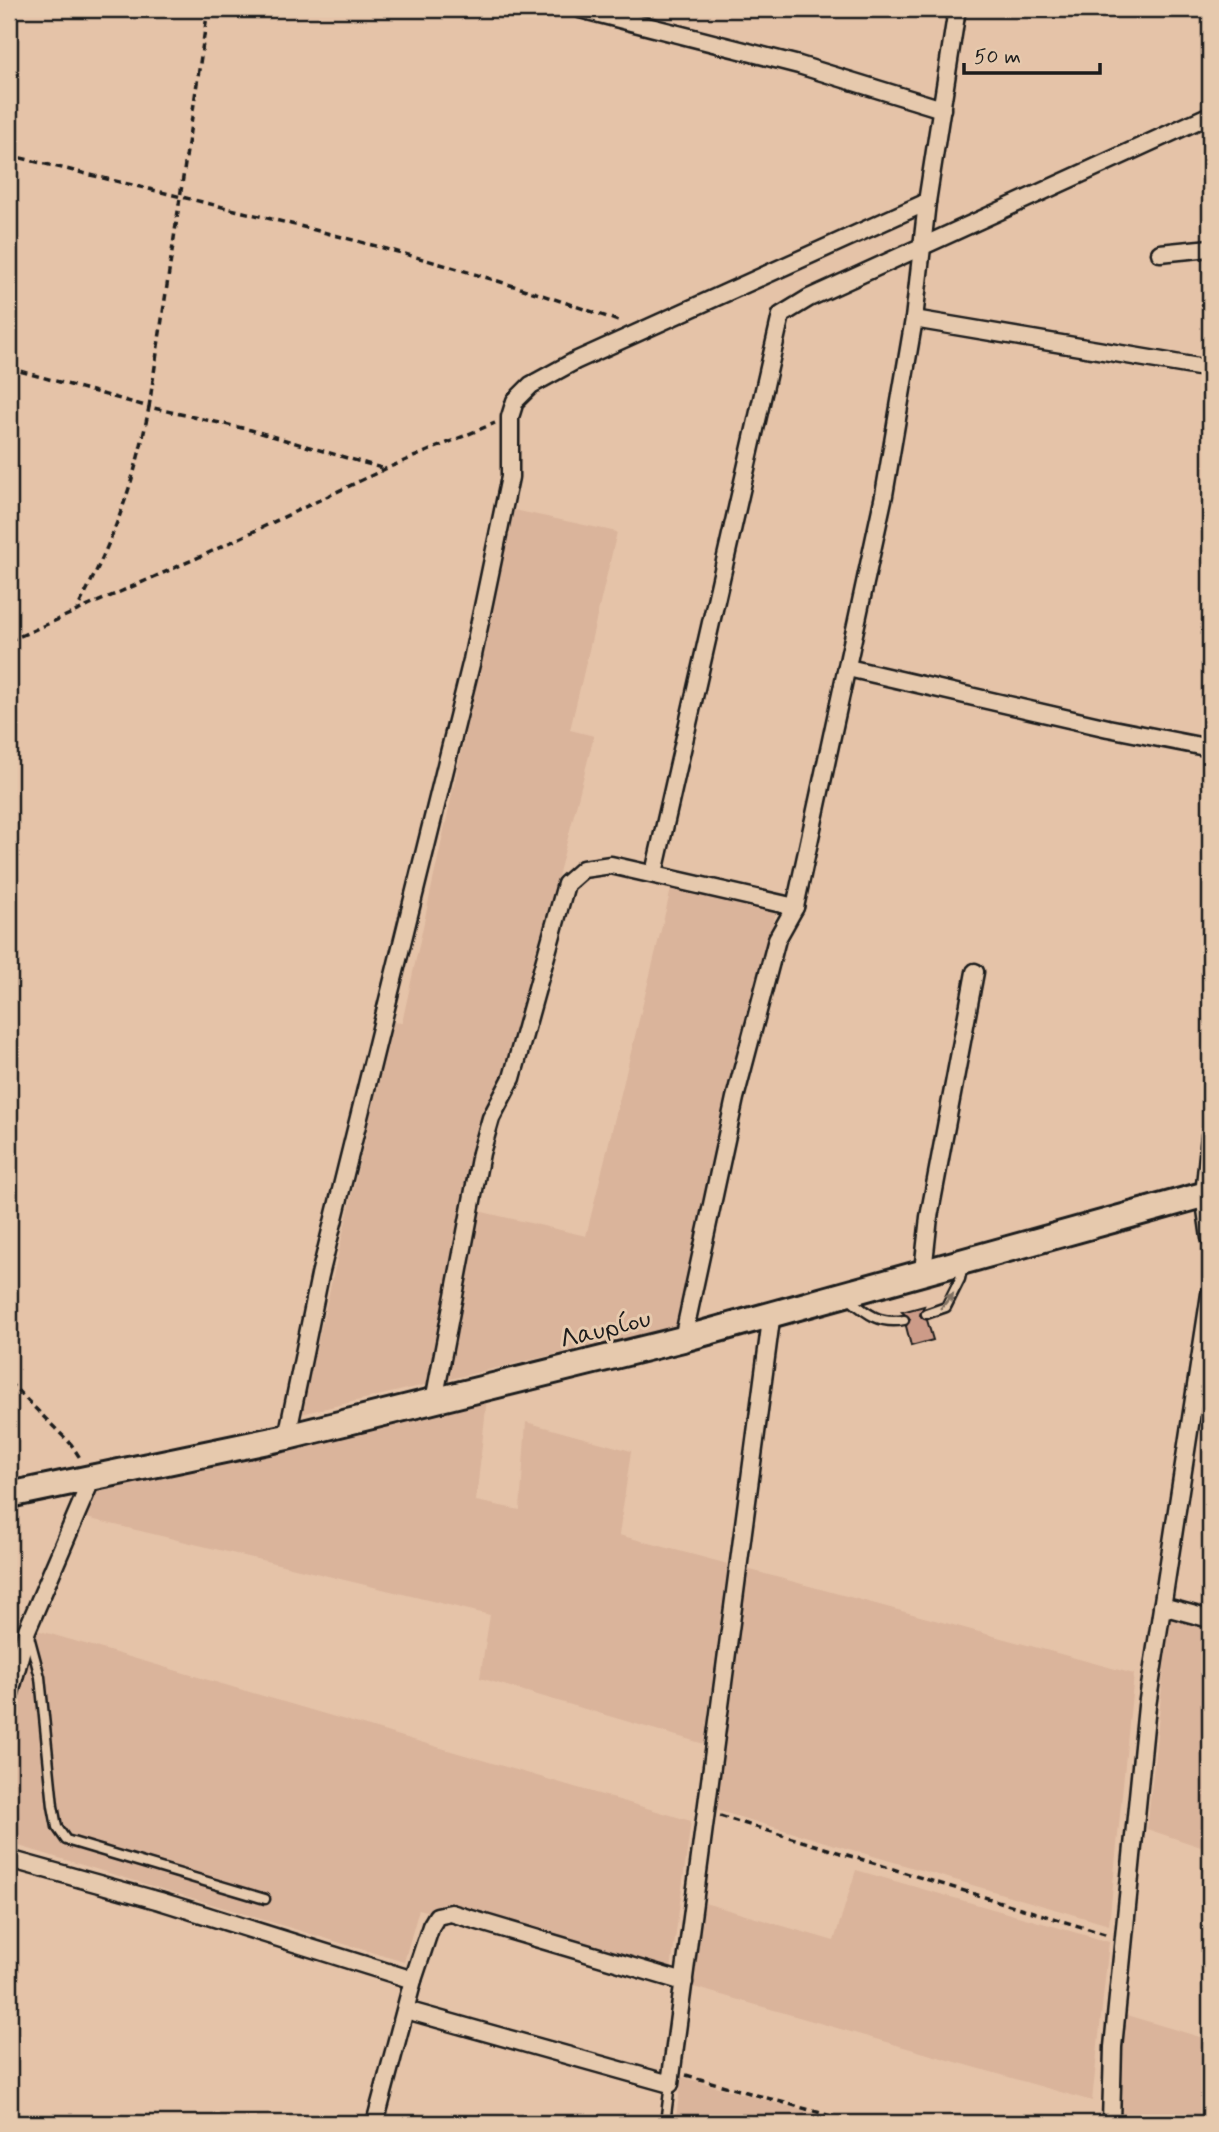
<svg xmlns="http://www.w3.org/2000/svg" width="1219" height="2132" font-family="Mynerve,sans-serif">
<rect width="100%" height="100%" fill="#e5c3a8"/>
<filter id="ink" filterUnits="userSpaceOnUse"><feTurbulence type="fractalNoise" baseFrequency=".0143" numOctaves="2"/><feDisplacementMap in="SourceGraphic" scale="14" xChannelSelector="R" yChannelSelector="G"/><feConvolveMatrix kernelMatrix="1 2 1 2 8 2 1 2 1" color-interpolation-filters="sRGB"/></filter>
<g filter="url(#ink)">
<g fill="#dab49b">
<polygon points="514,510 617,532 570,730 594,736 507,1076 465,1208 586,1236 673,881 777,908 680,1325 301,1414 392,1022 402,1023"/>
<polygon points="487,1398 476,1501 520,1510 526,1422 631,1451 619,1535 728,1564 704,1744 480,1678 490,1615 78,1516 87,1494"/>
<polygon points="743,1568 1134,1674 1109,1925 719,1811 712,1796"/>
<polygon points="1170,1611 1210,1623 1210,1850 1147,1829"/>
<polygon points="37,1630 691,1821 670,1977 419,1909 404,1962 9,1843 9,1732"/>
<polygon points="856,1870 1109,1942 1092,2101 690,1986 701,1902 834,1941"/>
<polygon points="1123,2014 1210,2040 1210,2123 1154,2123 1113,2111"/>
<polygon points="682,2077 849,2123 675,2123"/>
</g>
<polygon fill="#cc9b88" stroke="#1c1c1c" stroke-width="2" points="924,1306 920,1315 927,1320 933,1340 911,1346 906,1326 910,1319 902,1312"/>
<g fill="none" stroke-linecap="round" stroke-linejoin="round">
<defs>
<g id="service">
<path d="M848,1298C866,1313 880,1325 904,1320"/>
<polyline points="926,1314 946,1307 960,1279 963,1265"/>
<polyline points="29,1636 40,1677 53,1806 57,1827 66,1840 265,1899"/>
<polyline points="665,2123 670,2084"/>
</g>
<g id="minor">
<polyline points="580,9 799,65 942,109"/>
<polyline points="927,202 957,9"/>
<polyline points="1160,253 1210,248"/>
<polyline points="914,319 1210,369"/>
<polyline points="848,668 1108,728 1210,748"/>
<polyline points="654,873 781,315 809,298 1210,115"/>
<polyline points="1210,1135 1204,1195 1210,1238"/>
<polyline points="923,1271 929,1217 975,972"/>
<polyline points="434,1401 481,1153 491,1118 512,1078 566,884 583,869 611,865 795,907"/>
<polyline points="287,1437 320,1275 472,660 510,477 510,417 515,401 531,385 575,361 927,202 914,319 884,495 795,907 777,939 735,1098 683,1339"/>
<polyline points="1162,1606 1210,1619"/>
<polyline points="9,1697 27,1630 92,1478"/>
<polyline points="9,1859 160,1901 413,1980"/>
<polyline points="406,2010 670,2084 772,1312"/>
<polyline points="375,2123 413,1980 431,1926 437,1916 451,1913 684,1982"/>
<polyline points="1111,2123 1113,2047 1147,1706 1210,1294"/>
</g>
<polyline id="primary" points="9,1495 287,1437 683,1339 1210,1193"/>
</defs>
<use href="#service" stroke="#1c1c1c" stroke-width="13"/>
<use href="#minor" stroke="#1c1c1c" stroke-width="21"/>
<use href="#primary" stroke="#1c1c1c" stroke-width="30"/>
<g stroke="#1c1c1c" stroke-width="3.5" stroke-dasharray="7 5" stroke-linecap="butt">
<polyline points="208,9 149,407 251,430 385,469"/>
<path d="M9,155C214,206 422,250 621,322"/>
<path d="M9,368L149,407C136,480 112,544 77,609"/>
<polyline points="9,641 206,554 385,469 495,423"/>
<polyline points="9,1382 71,1444 80,1458"/>
<polyline points="720,1816 1108,1935"/>
<polyline points="686,2075 856,2123"/>
</g>
<use href="#service" stroke="#e6c9ad" stroke-width="8"/>
<use href="#minor" stroke="#e6c9ad" stroke-width="16"/>
<use href="#primary" stroke="#e6c9ad" stroke-width="24"/>
</g>
<defs><path id="oneway-solid" d="M-6-.8H1V-3.2L6.5 0L1 3.2V.8H-6Z" transform="scale(1.75)"/></defs>
<use fill="#817264" href="#oneway-solid" transform="translate(947 1301) rotate(-50)"/>
</g>
<g text-anchor="middle" stroke-width="6" stroke-linejoin="round" paint-order="stroke">
<g font-size="26" fill="#1c1c1c" stroke="#e6c9ad">
<text transform="translate(605 1328) rotate(-14)" y="9">Λαυρίου</text>
</g>
</g>
<rect width="1219" height="2132" fill="none" stroke="#e6c9ad" stroke-width="35"/>
<rect x="18" y="18" width="1184" height="2097" fill="none" stroke="#1c1c1c" stroke-width="2.5" filter="url(#ink)"/>
<path d="M964 63v10h136v-10" fill="none" stroke="#1c1c1c" stroke-width="3.5"/>
<text x="974" y="63" font-size="21" fill="#1c1c1c" stroke="#e6c9ad" stroke-width="5" paint-order="stroke">50 m</text>
</svg>
